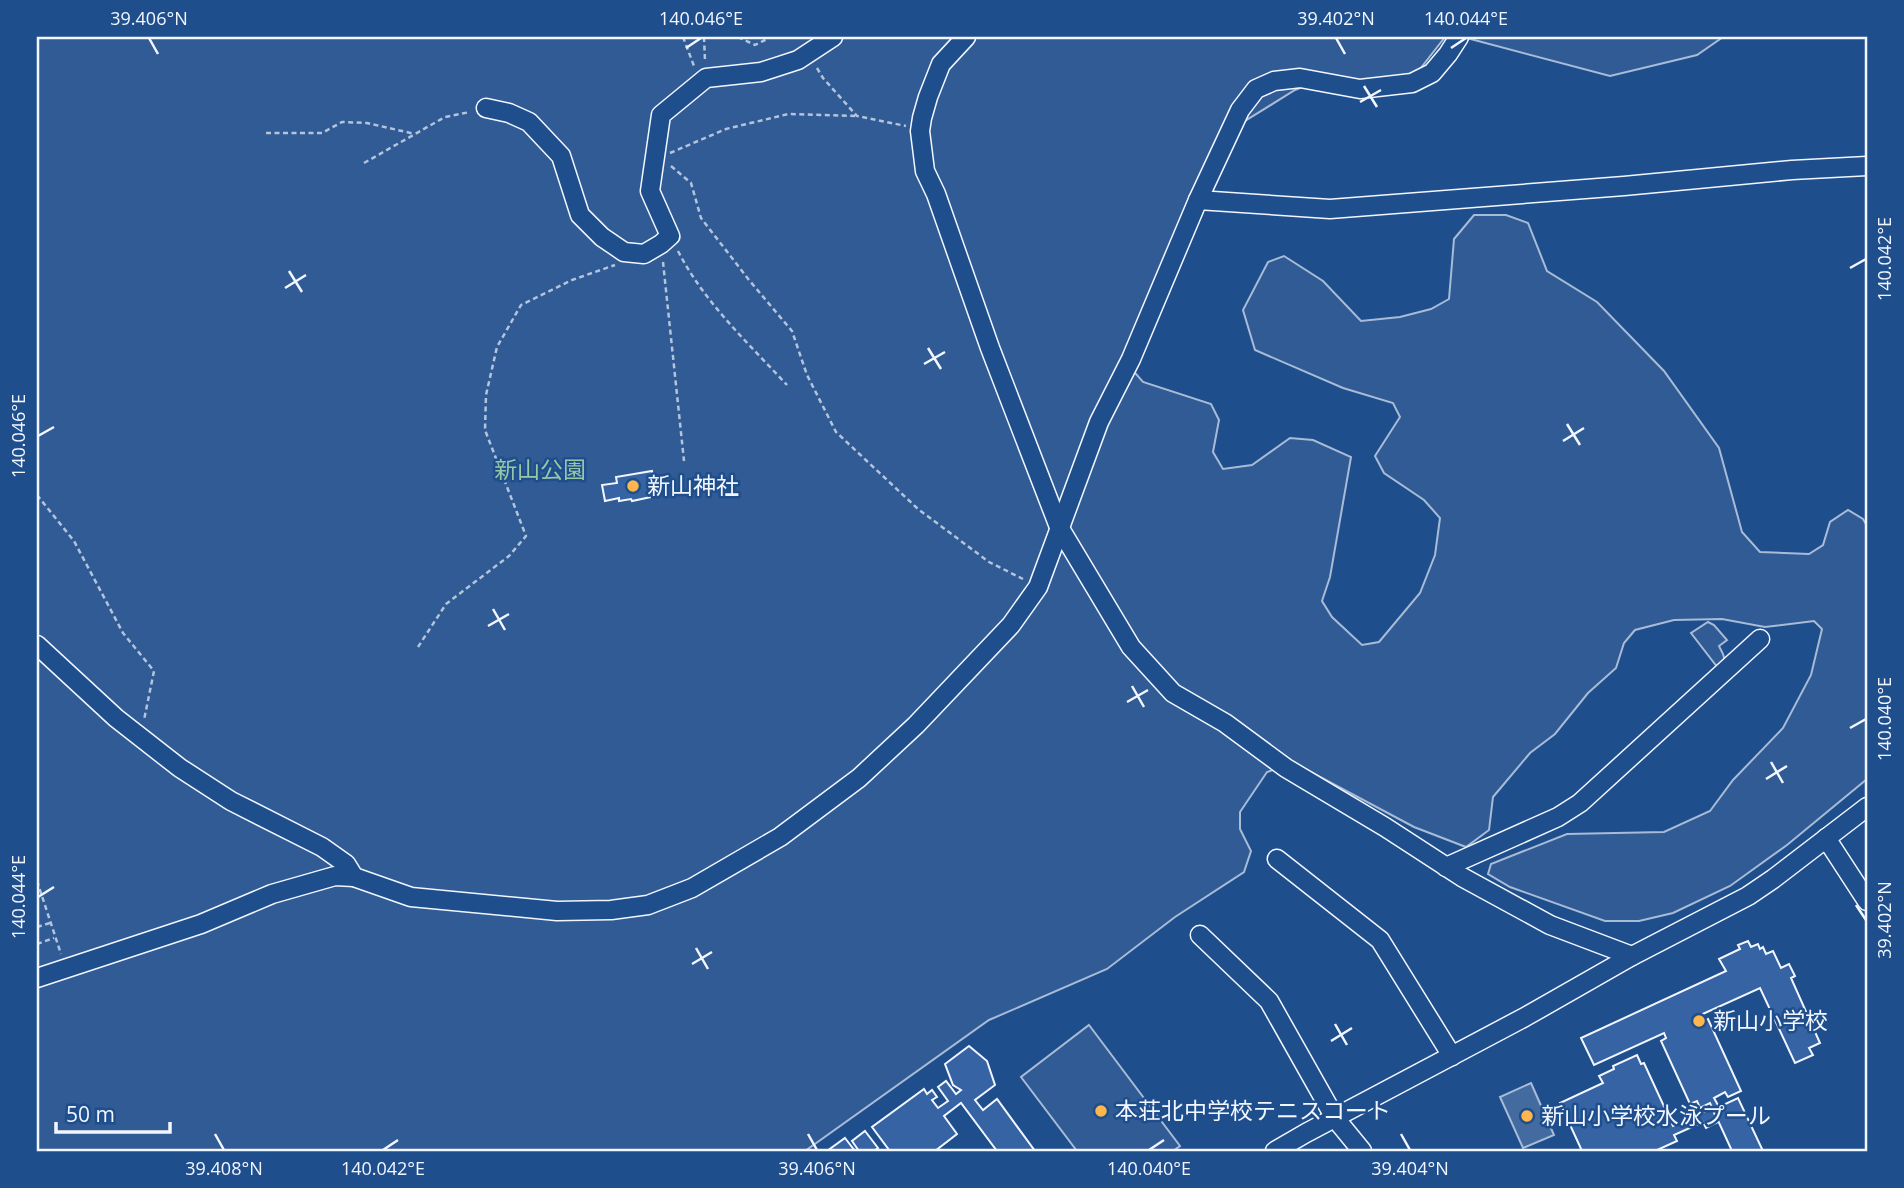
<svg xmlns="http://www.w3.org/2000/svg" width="1904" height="1188" font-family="'Open Sans','Noto Sans JP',sans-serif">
<rect width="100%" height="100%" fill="#1f4e8c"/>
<g fill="#305b95" stroke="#a8bbd7" stroke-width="2">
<polygon points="37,37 1445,37 1420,69 1411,74 1359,82 1329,76 1295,90 1219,137 1122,358 1143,382 1211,404 1219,420 1213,452 1223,469 1252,465 1290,438 1313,440 1351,457 1330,577 1322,601 1332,617 1362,645 1379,642 1420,593 1435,555 1440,518 1424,500 1384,473 1375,456 1400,417 1393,403 1343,388 1255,350 1243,310 1268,262 1284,256 1323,281 1361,321 1400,317 1431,309 1449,299 1454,239 1474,215 1506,215 1528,223 1547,271 1597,302 1664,371 1719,448 1742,532 1760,552 1809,554 1823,545 1830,522 1848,510 1863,519 1867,526 1867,779 1787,845 1730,886 1673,913 1639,921 1605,921 1510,887 1488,874 1491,864 1567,834 1664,832 1710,811 1733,780 1783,728 1811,675 1822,629 1814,621 1765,627 1722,619 1674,620 1635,630 1624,643 1616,668 1588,693 1555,734 1530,753 1493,797 1489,830 1466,847 1414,827 1294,763 1267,772 1240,812 1240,829 1251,851 1244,872 1175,917 1107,969 989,1020 805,1151 37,1151"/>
<polygon points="1463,37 1723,37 1697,55 1610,76"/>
<polygon points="1708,622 1714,625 1727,640 1719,646 1723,654 1725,661 1718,668 1691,633"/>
<polygon points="1089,1025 1180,1146 1173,1151 1077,1151 1021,1077"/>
</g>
<polygon fill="#446ba0" stroke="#a8bbd7" stroke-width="2" points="1531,1083 1554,1135 1523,1148 1500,1097"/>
<g fill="#3563a3" stroke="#f2f6ff" stroke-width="2">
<polygon points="652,471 655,489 649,490 651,497 632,501 631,499 619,501 619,498 605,501 602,485 617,483 616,477"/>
<polygon points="1748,941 1751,947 1758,944 1760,949 1763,947 1766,954 1773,951 1781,968 1789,964 1795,976 1791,978 1820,1043 1809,1048 1813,1055 1795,1063 1760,988 1696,1017 1699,1023 1708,1019 1741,1091 1728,1097 1725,1092 1714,1098 1719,1107 1738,1098 1763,1151 1732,1151 1710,1103 1700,1108 1697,1101 1690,1104 1661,1041 1666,1038 1664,1033 1594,1065 1581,1038 1726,971 1719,959 1740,949 1738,945"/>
<polygon points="969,1046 987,1061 995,1085 975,1100 983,1110 997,1099 1035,1151 997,1151 961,1103 944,1116 957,1134 935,1151 887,1151 889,1150 872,1127 924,1089 927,1094 932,1090 937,1097 932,1100 938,1108 948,1101 938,1087 946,1081 956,1094 961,1090 953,1085 945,1064"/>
<polygon points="1637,1055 1641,1064 1644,1063 1673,1126 1712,1108 1718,1122 1706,1128 1703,1122 1674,1135 1677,1141 1655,1151 1582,1151 1560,1103 1603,1083 1599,1076 1614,1069 1613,1066"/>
<polygon points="865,1131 878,1148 874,1151 859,1151 852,1141"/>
<polygon points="845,1138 855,1151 827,1151"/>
</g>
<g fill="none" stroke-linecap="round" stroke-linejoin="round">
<defs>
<g id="minor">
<polyline points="966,37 941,64 928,97 922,118 920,131 925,171 936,194 990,348 1059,527 1131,647 1173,693 1225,723 1286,768 1385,827 1462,877 1550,925 1632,956"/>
<polyline points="486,108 509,113 529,122 561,156 580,215 602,237 624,252 644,254 661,244 670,236 650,191 661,115 706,78 761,72 798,60 833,37"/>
<polyline points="1198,200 1330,209 1624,186 1792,170 1867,166"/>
<polyline points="37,645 116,718 180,768 231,801 322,847 346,864 354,877"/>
<polyline points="1826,838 1867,901"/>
<polyline points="1277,859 1380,940 1452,1056"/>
<polyline points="1446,867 1558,817 1580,803 1760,639"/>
<polyline points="1200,935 1269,1001 1335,1118 1362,1151"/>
<polyline points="37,978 201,924 272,894 335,876 354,877 411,897 557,911 611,910 648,905 692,888 780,837 859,778 916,725 1011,625 1038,587 1099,422 1131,359 1198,200 1240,110 1256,89 1274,81 1300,78 1360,89 1412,83 1432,73 1448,54 1459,37"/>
<polyline points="1275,1151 1306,1133 1525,1017 1632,956 1748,896 1773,879 1867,807"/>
</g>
</defs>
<use href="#minor" stroke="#f2f6ff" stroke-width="21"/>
<g stroke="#b3c4dc" stroke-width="2.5" stroke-dasharray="5 3.5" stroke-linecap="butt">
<polyline points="683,37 694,66"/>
<polyline points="704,37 705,61"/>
<polyline points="738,37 755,45 771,37"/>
<polyline points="817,68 823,78 857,116 906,126"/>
<polyline points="266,133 322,133 342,122 367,123 415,134"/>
<polyline points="670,153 726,129 788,114 857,116"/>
<polyline points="364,163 445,117 470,112"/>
<polyline points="671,166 691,183 701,218 749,280 792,331 807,375 836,432 918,509 989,562 1023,579"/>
<path d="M678,251C704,302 748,343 787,385"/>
<polyline points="663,262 684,461"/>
<polyline points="37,495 74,541 123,633 154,671 144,720"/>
<polyline points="418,647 446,604 509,556 526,536 485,430 486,395 497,347 521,305 572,280 615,265"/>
<polyline points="37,881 61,954"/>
<polyline points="37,927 50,923"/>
<polyline points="37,944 54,938"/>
</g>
<use href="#minor" stroke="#1f4e8c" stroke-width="18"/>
</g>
<path fill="none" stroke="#f2f6ff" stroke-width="2.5" d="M149,38L158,54M1336,38L1345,54M686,48L701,38M1451,48L1466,38M1364,86L1377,107M1360,102L1381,90M1850,268L1866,259M289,271L302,292M285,288L306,275M928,348L941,369M924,364L945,352M1567,424L1580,445M38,436L54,427M1563,441L1584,428M493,609L505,630M488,626L509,614M1132,686L1144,707M1127,702L1148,690M1850,728L1866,719M1771,762L1783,783M1766,779L1787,766M38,897L54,887M1856,905L1866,920M696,948L708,969M692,964L712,952M1335,1024L1347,1045M1331,1041L1352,1028M215,1134L224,1150M808,1134L817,1150M1401,1134L1410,1150M383,1150L398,1140M1149,1150L1164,1140"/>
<g fill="#ffb74d" stroke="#1f4e8c" stroke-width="2.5">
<circle cx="633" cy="486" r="7"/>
<circle cx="1699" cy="1021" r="7"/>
<circle cx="1101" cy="1111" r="7"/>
<circle cx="1527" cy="1116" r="7"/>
</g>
<g text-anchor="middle" stroke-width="5" stroke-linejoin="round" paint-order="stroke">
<g font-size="23" fill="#97c8a6" stroke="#1f4e8c">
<text x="540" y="478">新山公園</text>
</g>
<g font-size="23" fill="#f2f6ff" stroke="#1f4e8c" text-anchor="start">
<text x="647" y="494">新山神社</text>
<text x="1713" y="1029">新山小学校</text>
<text x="1115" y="1119">本荘北中学校テニスコート</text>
<text x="1541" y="1124">新山小学校水泳プール</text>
</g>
</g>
<rect width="1904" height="1188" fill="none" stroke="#1f4e8c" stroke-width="77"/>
<path d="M56 1122v10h114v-10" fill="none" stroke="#f2f6ff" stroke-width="3.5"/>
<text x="66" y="1122" font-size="21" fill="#f2f6ff" stroke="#1f4e8c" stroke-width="5" paint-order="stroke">50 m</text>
<rect x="38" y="38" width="1828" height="1112" fill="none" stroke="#f2f6ff" stroke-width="2.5"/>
<g font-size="18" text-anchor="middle" fill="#f2f6ff">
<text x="149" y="25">39.406°N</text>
<text x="701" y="25">140.046°E</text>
<text x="1336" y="25">39.402°N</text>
<text x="1466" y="25">140.044°E</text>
<text transform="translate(1885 259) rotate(-90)" y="6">140.042°E</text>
<text transform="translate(19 436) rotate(-90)" y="6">140.046°E</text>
<text transform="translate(1885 719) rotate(-90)" y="6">140.040°E</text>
<text transform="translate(19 897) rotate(-90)" y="6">140.044°E</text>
<text transform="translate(1885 920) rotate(-90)" y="6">39.402°N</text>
<text x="224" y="1175">39.408°N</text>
<text x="383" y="1175">140.042°E</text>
<text x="817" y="1175">39.406°N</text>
<text x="1149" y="1175">140.040°E</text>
<text x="1410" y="1175">39.404°N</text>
</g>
</svg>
